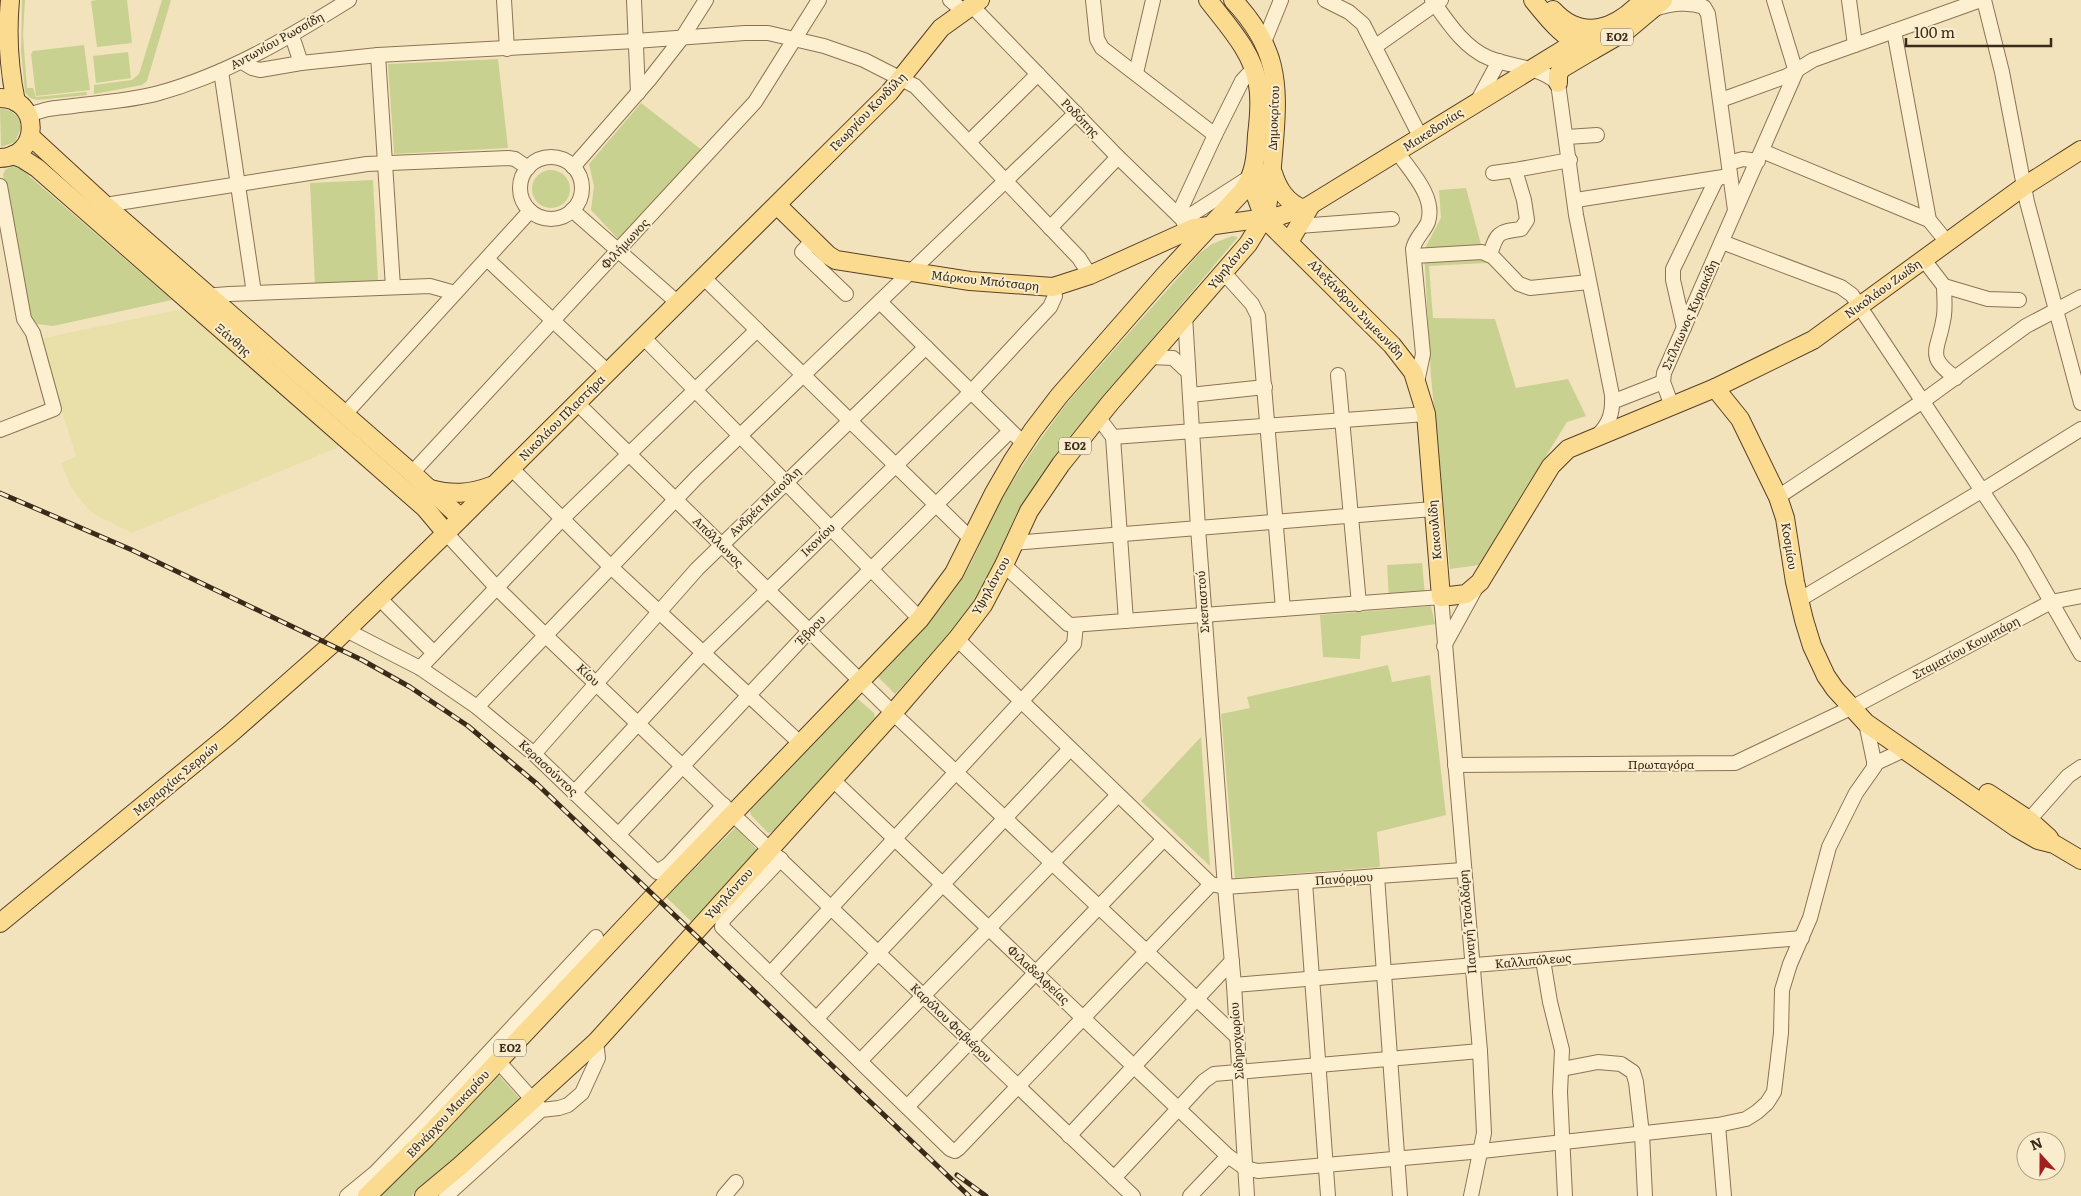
<svg xmlns="http://www.w3.org/2000/svg" width="2081" height="1196" font-family="Literata,serif">
<rect width="100%" height="100%" fill="#f2e3bd"/>
<polygon fill="#e9e0a9" points="182,309 341,446 132,533 96,515 87,508 71,487 61,463 76,456 39,339"/>
<g fill="#c8d190">
<polygon points="22,0 25,0 23,35 27,88 33,88 36,97 86,92 87,95 37,100 30,98 25,92 21,51"/>
<polygon points="98,0 127,0 132,43 97,47 91,1"/>
<polygon points="162,0 171,0 147,81 142,85 94,94 94,85 132,80 139,74"/>
<polygon points="84,45 90,90 36,96 31,54 33,51"/>
<polygon points="128,52 131,78 96,83 93,56"/>
<polygon points="498,59 508,148 394,154 388,64"/>
<polygon points="641,103 703,151 620,241 591,210 594,186 589,164"/>
<path d="M0,109C12,109 20,116 21,128L15,142L1,147Z"/>
<polygon points="13,166 21,169 172,300 53,326 37,324 29,314 3,175 5,170"/>
<circle cx="551" cy="189" r="19"/>
<polygon points="373,180 378,281 315,285 310,183"/>
<polygon points="1466,188 1486,263 1429,266 1433,318 1495,319 1516,388 1568,379 1586,416 1567,422 1479,565 1450,569 1431,377 1424,250 1441,218 1439,190"/>
<path d="M1232,236L1238,237L1068,439L1028,495L1015,517L998,557L976,601L954,630L895,694L878,677C907,647 936,617 960,582C976,558 985,529 999,504C1019,469 1043,435 1067,403L1200,253L1212,244Z"/>
<polygon points="1422,563 1425,595 1389,598 1387,565"/>
<polygon points="1431,606 1435,624 1361,636 1360,659 1323,657 1320,615"/>
<polygon points="1388,665 1392,682 1430,675 1446,815 1377,832 1380,867 1235,878 1221,714 1250,708 1247,697"/>
<polygon points="858,699 874,713 875,718 784,820 772,832 768,833 751,815 750,811 854,701"/>
<polygon points="1201,737 1210,866 1141,801"/>
<polygon points="736,827 757,850 693,923 666,897"/>
<polygon points="496,1072 521,1100 446,1168 411,1196 375,1196"/>
</g>
<g fill="none" stroke-linecap="round" stroke-linejoin="round">
<defs>
<g id="minor">
<polyline points="504,0 507,49"/>
<polyline points="634,0 638,93"/>
<polyline points="950,0 963,11"/>
<polyline points="1093,0 1097,39 1102,48 1215,135"/>
<polyline points="1325,0 1349,12 1363,24 1421,138"/>
<path d="M1432,0C1447,21 1464,48 1489,58C1514,68 1536,65 1558,83L1576,215L1612,395C1613,412 1610,423 1598,435"/>
<polyline points="1774,0 1796,72"/>
<polyline points="1849,0 1855,45"/>
<polyline points="1984,0 2002,72 2027,202 2081,403"/>
<polyline points="971,5 1118,157 1178,215 1183,220 1187,231"/>
<path d="M1654,9C1671,4 1687,1 1704,7L1708,14L1735,210"/>
<polyline points="1894,31 1929,220 1947,242"/>
<polyline points="292,36 301,63"/>
<polyline points="1264,42 1281,0"/>
<polyline points="1376,46 1441,0"/>
<polyline points="378,55 393,287"/>
<polyline points="242,62 252,68 260,70 301,63 378,55 635,41 745,33 768,33 824,46 864,60 915,86 1079,258 1090,275"/>
<polyline points="221,71 254,293"/>
<polyline points="1136,73 1153,0"/>
<polyline points="1721,100 1787,76 1813,60 1981,0"/>
<polyline points="1477,102 1499,61"/>
<path d="M29,116C43,108 57,108 73,106C101,102 131,101 159,93C228,74 288,38 349,0"/>
<polyline points="1567,137 1597,135"/>
<polyline points="969,142 1038,74"/>
<polyline points="1762,151 1929,220"/>
<path d="M1398,153C1411,172 1436,197 1428,222C1424,232 1415,238 1413,249L1423,354L1417,382"/>
<circle cx="551" cy="188" r="31"/>
<polyline points="1729,163 1743,159 1758,161"/>
<polyline points="573,167 649,80 682,38 706,0"/>
<polyline points="1493,173 1515,170"/>
<polyline points="0,186 24,319 33,333 54,409 0,430"/>
<polyline points="1576,200 1723,177"/>
<polyline points="105,205 367,164 508,158 515,159 528,168"/>
<polyline points="572,210 678,303"/>
<polyline points="1178,215 1215,135 1242,81 1254,68"/>
<polyline points="1183,220 1250,177"/>
<polyline points="1299,226 1392,219"/>
<polyline points="1050,228 1118,157"/>
<polyline points="813,240 802,252 846,294"/>
<polyline points="1722,242 1841,287 1852,295 2022,551 2081,654"/>
<path d="M1490,255C1497,232 1498,232 1521,229L1527,220L1524,200L1515,170L1570,160"/>
<polyline points="1414,256 1482,252 1493,257 1519,284 1530,288 1589,282"/>
<polyline points="487,259 608,372"/>
<polyline points="1924,260 1944,286 1988,299 2019,300"/>
<polyline points="1224,273 1252,304 1258,316 1283,609"/>
<polyline points="703,277 971,539"/>
<path d="M1944,286C1944,297 1946,310 1943,321C1938,351 1925,356 1956,378"/>
<polyline points="204,296 229,294 430,286 455,293"/>
<polyline points="880,302 1017,437"/>
<polyline points="1185,316 1198,528 1225,887 1234,985 1247,1196"/>
<polyline points="1684,328 1673,280 1673,269 1717,178"/>
<polyline points="643,337 920,619"/>
<polyline points="1150,357 1173,358 1188,372"/>
<polyline points="1338,375 1359,604"/>
<polyline points="1190,395 1265,387"/>
<polyline points="1612,402 1663,382"/>
<polyline points="577,403 893,713 1236,1036"/>
<polyline points="1672,406 1663,382 1664,373 1796,72"/>
<polyline points="345,414 530,211"/>
<polyline points="1098,417 1113,437 1126,621"/>
<polyline points="1113,437 1426,414"/>
<polyline points="511,468 611,567 800,743"/>
<polyline points="412,473 755,102 819,0"/>
<polyline points="1778,497 1923,401 2026,326 2081,297"/>
<polyline points="446,533 497,588 546,636 1133,1196"/>
<polyline points="1013,543 1433,509"/>
<polyline points="1004,565 1068,624 1072,625 1441,597 1480,1051 1484,1133 1471,1196"/>
<polyline points="379,598 434,653"/>
<polyline points="1799,600 1983,490 2081,429"/>
<polyline points="346,630 420,668 477,707 534,754 657,872 668,865 724,805"/>
<polyline points="957,639 1211,884 1225,887 1463,870"/>
<polyline points="1444,646 1477,586"/>
<polyline points="420,668 562,519 757,330"/>
<polyline points="477,707 697,477 1076,113"/>
<polyline points="534,754 697,569 926,347"/>
<polyline points="1874,764 1906,749"/>
<polyline points="1455,765 1735,763 1853,707 2051,602 2081,596"/>
<polyline points="833,780 1228,1156 1245,1168 1258,1171 1482,1151 1718,1125 1746,1119 1757,1112 1767,1103 1774,1092 1781,1033 1782,990 1790,964 1810,918 1829,847 1856,793 1875,766 1866,723"/>
<polyline points="574,793 703,653 971,392 1050,307 1055,296 1053,287"/>
<polyline points="2029,820 2068,776 2081,767"/>
<polyline points="618,835 809,631 1010,431"/>
<polyline points="781,859 723,920 722,927 950,1149 955,1151 959,1148 1211,884"/>
<polyline points="1377,876 1400,1196"/>
<polyline points="1305,882 1328,1196"/>
<polyline points="1543,960 1550,1002 1562,1050 1560,1092 1565,1196"/>
<polyline points="770,974 1074,644 1076,625"/>
<polyline points="1234,985 1802,938"/>
<polyline points="816,1019 1070,749"/>
<polyline points="498,1061 539,1107"/>
<polyline points="860,1061 1118,795"/>
<polyline points="1562,1069 1598,1062 1621,1064 1633,1072 1636,1082 1642,1134 1645,1196"/>
<polyline points="907,1107 1164,839"/>
<polyline points="1718,1125 1724,1196"/>
<polyline points="1069,1136 1232,961"/>
<polyline points="1114,1178 1204,1081 1214,1074 1480,1051"/>
<polyline points="347,1196 375,1173 422,1124 596,937"/>
<polyline points="446,1196 541,1110 559,1108 568,1105 582,1093 598,1058 596,1042"/>
<polyline points="724,1196 736,1182"/>
<polyline points="1190,1196 1228,1156"/>
</g>
<g id="major">
<path d="M10,0C7,33 9,69 16,102"/>
<path d="M1533,0C1549,20 1567,43 1593,50L1626,31L1663,0"/>
<path d="M1553,10C1583,43 1617,28 1643,0"/>
<polyline points="1558,83 1558,75 1561,69 1593,50"/>
<path d="M0,98C41,98 41,157 0,158"/>
<polyline points="30,136 105,205 412,473 461,518"/>
<polyline points="13,155 23,159 37,168 425,508 446,533"/>
<polyline points="1255,171 1256,196 1264,218 1392,345 1413,372 1426,414 1441,597 1466,594 1480,582 1551,466 1568,449 1715,388 1813,340 2023,187 2081,150"/>
<path d="M1273,173C1278,189 1286,202 1303,209"/>
<polyline points="777,205 828,255 836,260 970,281 1053,287 1090,275 1194,228 1279,216 1307,207 1597,29"/>
<polyline points="1289,242 1311,205"/>
<polyline points="1715,388 1740,419 1778,497 1785,518 1795,582 1804,620 1812,646 1826,676 1835,689 1866,723 2017,828 2038,840 2054,844 2081,860"/>
<path d="M430,489C452,495 470,494 491,486"/>
<polyline points="1988,793 2029,820 2049,838"/>
<polyline points="0,923 230,734 332,644 446,533 889,93 941,28 980,0"/>
<path d="M367,1196L426,1138L651,899L920,619L954,573L994,493L1013,460L1033,430L1059,396L1163,277L1243,191C1255,173 1256,156 1257,135C1259,119 1261,102 1258,85C1253,52 1228,26 1208,0"/>
<path d="M424,1196L460,1166L596,1042L893,713L957,639L983,605L1004,565L1029,511L1061,464L1110,403L1248,244L1264,218L1267,207C1271,186 1272,164 1274,142C1279,81 1277,47 1233,0"/>
</g>
</defs>
<use href="#minor" stroke="#8c7354" stroke-width="16"/>
<use href="#major" stroke="#594029" stroke-width="20"/>
<use href="#minor" stroke="#fcf0d1" stroke-width="14"/>
<use href="#major" stroke="#fadb90" stroke-width="18"/>
<defs>
<g id="rail">
<polyline points="0,493 132,550 362,660 410,687 468,726 537,784 969,1196"/>
<polyline points="957,1175 986,1196"/>
</g>
</defs>
<use href="#rail" stroke="#3a2a1a" stroke-width="5"/>
<use href="#rail" stroke="#f9edcd" stroke-width="3" stroke-dasharray="9" stroke-linecap="butt"/>
</g>
<g text-anchor="middle" stroke-width="4" stroke-linejoin="round" paint-order="stroke">
<g fill="#f9edcd" stroke="#736450" stroke-width="1">
<rect x="1601" y="28.5" width="32" height="17" rx="4"/>
<rect x="1059" y="437.5" width="32" height="17" rx="4"/>
<rect x="494" y="1039.5" width="32" height="17" rx="4"/>
</g>
<g font-size="11" font-weight="bold" fill="#3a2a1a">
<text x="1617" y="41">ΕΟ2</text>
<text x="1075" y="450">ΕΟ2</text>
<text x="510" y="1052">ΕΟ2</text>
</g>
<g font-size="12" fill="#3a2a1a" stroke="#f9edcd">
<text transform="translate(277 41) rotate(-29)" y="4">Αντωνίου Ρωσσίδη</text>
<text transform="translate(868 112) rotate(-46)" y="4">Γεωργίου Κονδύλη</text>
<text transform="translate(1080 118) rotate(46)" y="4">Ροδόπης</text>
<text transform="translate(1274 118) rotate(-88)" y="4">Δημοκρίτου</text>
<text transform="translate(1433 130) rotate(-33)" y="4">Μακεδονίας</text>
<text transform="translate(625 244) rotate(-47)" y="4">Φιλήμωνος</text>
<text transform="translate(1231 263) rotate(-51)" y="4">Υψηλάντου</text>
<text transform="translate(985 281) rotate(6)" y="4">Μάρκου Μπότσαρη</text>
<text transform="translate(1883 289) rotate(-36)" y="4">Νικολάου Ζωίδη</text>
<text transform="translate(1356 309) rotate(46)" y="4">Αλεξάνδρου Συμεωνίδη</text>
<text transform="translate(1690 315) rotate(-66)" y="4">Στίλπωνος Κυριακίδη</text>
<text transform="translate(233 340) rotate(41)" y="4">Ξάνθης</text>
<text transform="translate(562 418) rotate(-45)" y="4">Νικολάου Πλαστήρα</text>
<text transform="translate(765 502) rotate(-44)" y="4">Ανδρέα Μιαούλη</text>
<text transform="translate(1435 530) rotate(-95)" y="4">Κακουλίδη</text>
<text transform="translate(818 540) rotate(-44)" y="4">Ικονίου</text>
<text transform="translate(718 542) rotate(45)" y="4">Απόλλωνος</text>
<text transform="translate(1789 546) rotate(81)" y="4">Κοσμίου</text>
<text transform="translate(991 586) rotate(-61)" y="4">Υψηλάντου</text>
<text transform="translate(1203 602) rotate(-94)" y="4">Σκεπαστού</text>
<text transform="translate(811 630) rotate(-46)" y="4">Έβρου</text>
<text transform="translate(1966 648) rotate(-28)" y="4">Σταματίου Κουμπάρη</text>
<text transform="translate(588 675) rotate(43)" y="4">Κίου</text>
<text x="1661" y="769">Πρωταγόρα</text>
<text transform="translate(548 768) rotate(43)" y="4">Κερασούντος</text>
<text transform="translate(176 779) rotate(-40)" y="4">Μεραρχίας Σερρών</text>
<text transform="translate(1344 879) rotate(-4)" y="4">Πανόρμου</text>
<text transform="translate(729 894) rotate(-48)" y="4">Υψηλάντου</text>
<text transform="translate(1468 922) rotate(-95)" y="4">Παναγή Τσαλδάρη</text>
<text transform="translate(1533 961) rotate(-5)" y="4">Καλλιπόλεως</text>
<text transform="translate(1038 975) rotate(43)" y="4">Φιλαδελφείας</text>
<text transform="translate(951 1023) rotate(44)" y="4">Καρόλου Φαβιέρου</text>
<text transform="translate(1237 1041) rotate(-94)" y="4">Σιδηροχωρίου</text>
<text transform="translate(448 1114) rotate(-47)" y="4">Εθνάρχου Μακαρίου</text>
</g>
</g>
<g transform="translate(2041 1156) rotate(339)"><circle r="24" fill="#f9edcd" stroke="#ad9f85"/>
<path d="M0-4L9 19L0 12L-9 19Z" fill="#a11f1e"/>
<text y="-8" font-size="14" font-weight="bold" text-anchor="middle" fill="#3a2a1a">N</text>
</g>
<path d="M1906 38v8h145v-8" fill="none" stroke="#3a2a1a" stroke-width="2.5"/>
<text x="1914" y="38" font-size="15" fill="#3a2a1a" stroke="#f9edcd" stroke-width="4" paint-order="stroke">100 m</text>
</svg>
